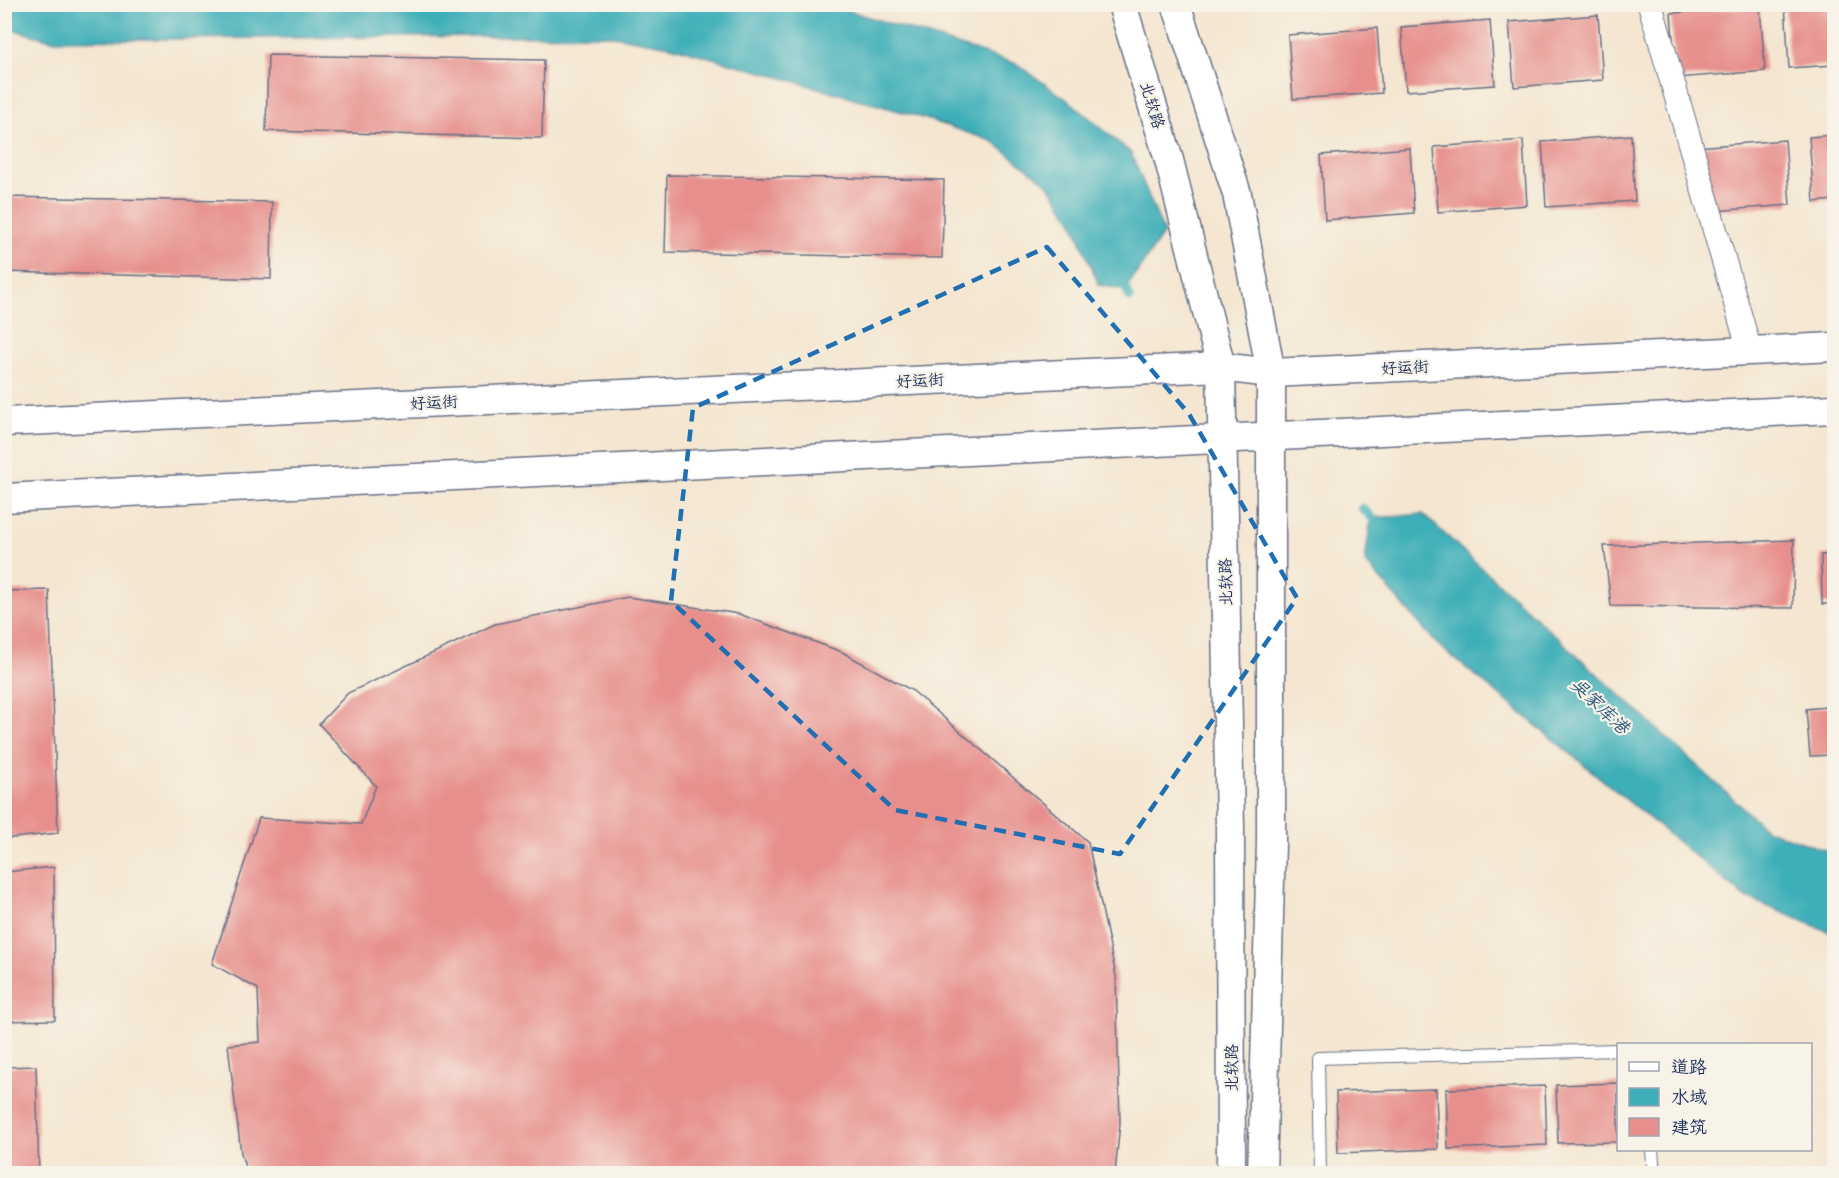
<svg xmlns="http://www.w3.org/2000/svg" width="1839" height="1178" font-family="Mali,'LXGW WenKai TC',sans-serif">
<rect width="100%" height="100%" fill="#f7f3e8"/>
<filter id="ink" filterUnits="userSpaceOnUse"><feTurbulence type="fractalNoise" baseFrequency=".0167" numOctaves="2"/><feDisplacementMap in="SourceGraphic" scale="12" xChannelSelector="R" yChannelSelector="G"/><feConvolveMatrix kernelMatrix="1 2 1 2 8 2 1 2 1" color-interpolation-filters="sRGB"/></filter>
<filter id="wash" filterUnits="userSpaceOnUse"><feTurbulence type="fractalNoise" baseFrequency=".008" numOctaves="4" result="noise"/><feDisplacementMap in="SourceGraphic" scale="24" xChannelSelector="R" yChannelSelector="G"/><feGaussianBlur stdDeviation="1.35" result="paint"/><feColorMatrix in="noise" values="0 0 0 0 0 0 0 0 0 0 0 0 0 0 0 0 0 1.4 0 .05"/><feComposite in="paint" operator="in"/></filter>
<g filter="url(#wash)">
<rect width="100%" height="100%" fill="#f4e6d0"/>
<g fill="#3eafb8" stroke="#2c6f8b" stroke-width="1.5">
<polygon points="4,5 831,5 1017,64 1073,104 1131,153 1164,233 1125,290 1099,285 1072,220 1049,185 992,141 920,117 670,46 608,35 52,40 5,28"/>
<polygon points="1423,514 1767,830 1834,853 1834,934 1745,897 1437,644 1365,562 1371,518"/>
</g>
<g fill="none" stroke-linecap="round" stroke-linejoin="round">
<g stroke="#3eafb8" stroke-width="9">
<polyline points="1121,279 1130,298"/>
<polyline points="1362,508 1379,525"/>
</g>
</g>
<g id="blocks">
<g fill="#e78f8c">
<polygon points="1785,4 1834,4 1834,65 1789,68"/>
<polygon points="1760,7 1765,71 1676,78 1671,13"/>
<polygon points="1598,15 1603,80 1514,87 1509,22"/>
<polygon points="1490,20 1495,85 1406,91 1401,27"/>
<polygon points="1377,28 1382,93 1293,99 1288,35"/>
<polygon points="268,55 544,60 542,138 266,131"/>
<polygon points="1631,135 1635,201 1546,207 1542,142"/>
<polygon points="1834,135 1834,200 1814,202 1809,137"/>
<polygon points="1523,140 1527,205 1438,212 1434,147"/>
<polygon points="1785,140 1790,205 1701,212 1696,147"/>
<polygon points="1410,148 1414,213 1325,220 1321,155"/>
<polygon points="667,175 944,180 942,258 665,252"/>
<polygon points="4,197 272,202 271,279 4,272"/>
<polygon points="1794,540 1793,608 1611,606 1604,546"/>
<polygon points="1834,554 1834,604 1822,604 1821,555"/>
<polygon points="49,590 58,833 4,839 4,591"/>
<polygon points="628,597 739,614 842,652 913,691 1088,842 1116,976 1120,1123 1115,1174 247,1174 241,1153 228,1045 260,1042 258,989 212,964 259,818 361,824 376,786 319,724 348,693 495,624"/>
<polygon points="1834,706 1834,755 1810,756 1806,709"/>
<polygon points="54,867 55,1020 4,1021 4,872"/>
<polygon points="36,1066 39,1174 4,1174 4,1067"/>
<polygon points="1618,1083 1618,1142 1558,1143 1556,1085"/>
<polygon points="1545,1086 1547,1145 1448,1149 1446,1089"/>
<polygon points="1436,1089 1438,1149 1338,1153 1336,1092"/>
</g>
</g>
</g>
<g filter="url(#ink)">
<use href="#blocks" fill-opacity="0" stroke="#676f86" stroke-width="1.5"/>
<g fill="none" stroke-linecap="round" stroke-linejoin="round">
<defs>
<g id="service">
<polyline points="1652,1150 1654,1174"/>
<polyline points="1320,1174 1318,1058 1618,1050"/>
</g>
<polyline id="minor" points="1650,4 1750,352"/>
<g id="tertiary">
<polyline points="1122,4 1169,160 1221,367 1230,826 1231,1174"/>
<polyline points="1176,4 1237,194 1271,373 1271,843 1262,1174"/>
<polyline points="4,422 1221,367 1271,373 1834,347"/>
<polyline points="4,498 1834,409"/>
</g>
</defs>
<use href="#service" stroke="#676f86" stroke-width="14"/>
<use href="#minor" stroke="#676f86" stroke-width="26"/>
<use href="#tertiary" stroke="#676f86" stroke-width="31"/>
<use href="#service" stroke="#fff" stroke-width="12"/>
<use href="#minor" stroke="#fff" stroke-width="24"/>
<use href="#tertiary" stroke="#fff" stroke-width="28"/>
</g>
</g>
<path fill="none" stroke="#1f6fb2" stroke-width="4.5" stroke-dasharray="12 8" stroke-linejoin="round" d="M1047,247L1189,414L1297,598L1120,854L895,810L671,601L693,408Z"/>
<g text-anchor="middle" stroke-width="4.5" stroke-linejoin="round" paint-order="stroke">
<g font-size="16" fill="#1b2f5e" stroke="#f7f3e8">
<text transform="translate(1153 105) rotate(73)" y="6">北软路</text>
<text transform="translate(1405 367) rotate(-3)" y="6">好运街</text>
<text transform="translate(920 380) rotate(-3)" y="6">好运街</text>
<text transform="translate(434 402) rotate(-3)" y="6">好运街</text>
<text transform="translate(1225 582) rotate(-91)" y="6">北软路</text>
<text transform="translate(1231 1068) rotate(-90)" y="6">北软路</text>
</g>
<g font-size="18" font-style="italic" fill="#265579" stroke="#f7f3e8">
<text transform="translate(1600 706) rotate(43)" y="6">吴家库港</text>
</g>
</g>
<rect width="1839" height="1178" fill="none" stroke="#f7f3e8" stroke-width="24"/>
<rect x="1617" y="1043" width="195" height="108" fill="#f7f3e8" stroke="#9fa5b1" stroke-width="1.5"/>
<rect x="1629" y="1062" width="30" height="9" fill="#ffffff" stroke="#9fa5b1" stroke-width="1.5"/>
<text x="1671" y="1073" font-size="18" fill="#1b2f5e">道路</text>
<rect x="1629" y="1088" width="30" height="18" fill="#3eafb8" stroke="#9fa5b1" stroke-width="1.5"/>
<text x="1671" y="1103" font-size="18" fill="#1b2f5e">水域</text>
<rect x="1629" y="1118" width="30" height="18" fill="#e78f8c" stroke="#9fa5b1" stroke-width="1.5"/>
<text x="1671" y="1133" font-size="18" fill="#1b2f5e">建筑</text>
</svg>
